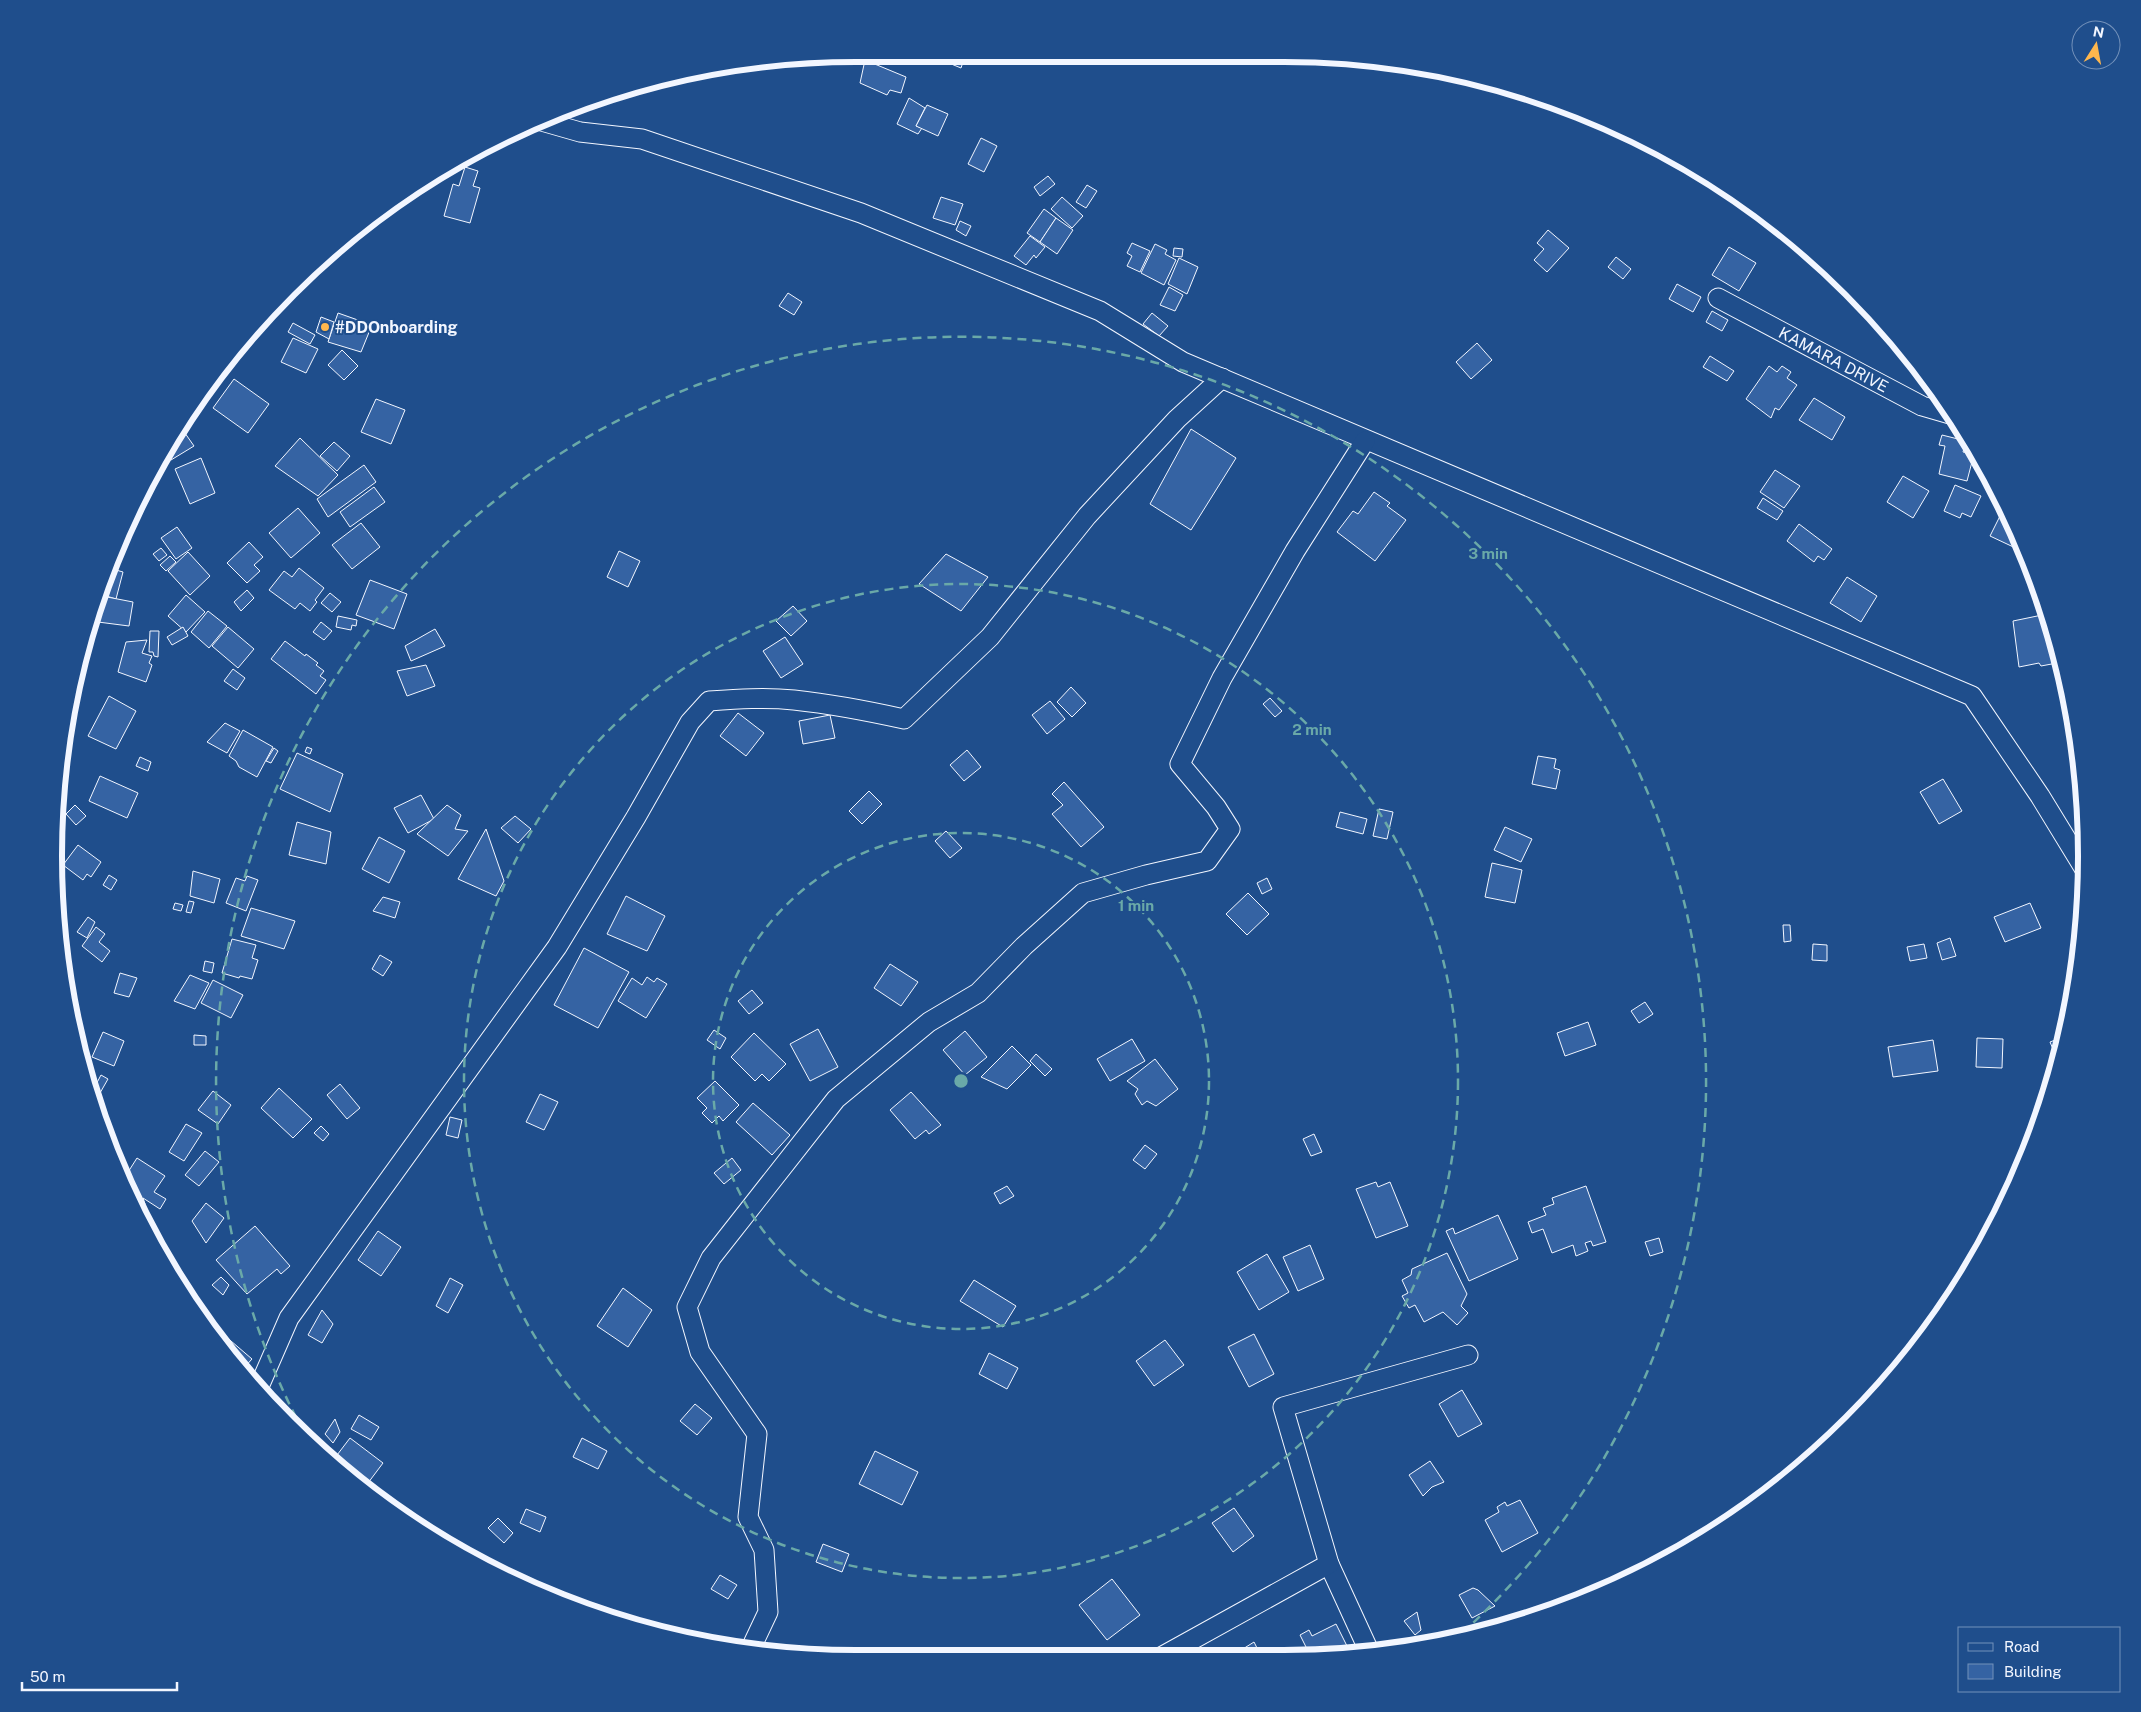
<svg xmlns="http://www.w3.org/2000/svg" width="2141" height="1712" font-family="'Public Sans',sans-serif">
<rect width="100%" height="100%" fill="#1f4e8c"/>
<g fill="#3563a3" stroke="#f2f6ff">
<polygon points="939,59 964,59 961,68"/>
<polygon points="865,60 906,77 901,93 890,90 887,95 860,83"/>
<polygon points="909,98 925,108 916,126 922,128 918,134 897,124"/>
<polygon points="927,105 948,114 938,136 916,126"/>
<polygon points="981,138 997,146 984,172 968,164"/>
<polygon points="465,167 478,171 473,186 480,188 470,223 444,216 453,184 459,186"/>
<polygon points="1048,176 1055,184 1040,196 1034,187"/>
<polygon points="1087,185 1097,191 1086,208 1076,202"/>
<polygon points="941,197 963,204 955,225 933,218"/>
<polygon points="1062,197 1083,216 1072,228 1051,209"/>
<polygon points="1044,209 1056,218 1040,242 1027,233"/>
<polygon points="1056,218 1073,230 1057,254 1040,242"/>
<polygon points="960,221 971,226 966,236 956,230"/>
<polygon points="1548,230 1569,248 1547,272 1534,260 1544,249 1537,243"/>
<polygon points="1030,236 1045,247 1036,258 1034,255 1026,265 1014,256"/>
<polygon points="1132,243 1150,251 1140,272 1127,266 1132,256 1127,253"/>
<polygon points="1155,244 1167,250 1165,254 1176,260 1164,285 1141,273"/>
<polygon points="1729,247 1756,263 1739,291 1712,275"/>
<polygon points="1174,248 1183,249 1182,257 1173,256"/>
<polygon points="1616,257 1631,269 1623,279 1608,267"/>
<polygon points="1179,258 1198,267 1187,294 1168,284"/>
<polygon points="1677,284 1701,297 1693,312 1669,299"/>
<polygon points="1169,287 1183,295 1175,311 1160,305"/>
<polygon points="788,293 802,302 794,315 779,306"/>
<polygon points="1712,311 1728,320 1722,331 1706,322"/>
<polygon points="338,313 372,325 361,352 328,342"/>
<polygon points="1152,313 1168,326 1159,336 1143,324"/>
<polygon points="321,317 334,322 329,339 316,332"/>
<polygon points="293,323 315,335 310,344 288,332"/>
<polygon points="293,338 318,349 306,373 281,362"/>
<polygon points="1477,343 1492,360 1471,379 1456,362"/>
<polygon points="342,350 358,366 344,380 328,365"/>
<polygon points="1710,356 1734,371 1727,381 1703,367"/>
<polygon points="1769,366 1777,372 1782,366 1791,372 1787,378 1797,385 1779,410 1775,408 1771,418 1746,399"/>
<polygon points="234,379 269,404 248,433 213,408"/>
<polygon points="1814,398 1845,417 1832,440 1799,420"/>
<polygon points="376,399 405,410 391,444 361,432"/>
<polygon points="180,426 194,446 171,460 164,450"/>
<polygon points="1191,429 1236,458 1191,530 1150,504"/>
<polygon points="1942,435 1966,441 1963,452 1974,454 1967,481 1939,474 1945,446 1939,445"/>
<polygon points="300,438 338,475 318,496 275,466"/>
<polygon points="334,442 350,456 337,471 320,456"/>
<polygon points="201,458 215,493 190,504 175,469"/>
<polygon points="364,465 376,482 328,517 317,499"/>
<polygon points="1775,470 1800,486 1784,508 1760,492"/>
<polygon points="1903,476 1929,491 1913,518 1887,502"/>
<polygon points="1955,485 1981,496 1971,517 1962,513 1960,518 1944,511"/>
<polygon points="374,487 385,502 350,527 340,512"/>
<polygon points="1374,492 1390,503 1387,506 1406,520 1375,561 1337,532 1353,511 1358,514"/>
<polygon points="1763,498 1783,511 1777,520 1757,508"/>
<polygon points="298,508 320,533 291,558 269,533"/>
<polygon points="2001,514 2008,517 2024,552 1990,536"/>
<polygon points="361,523 380,547 352,569 332,545"/>
<polygon points="1799,524 1832,549 1824,560 1818,556 1814,562 1787,541"/>
<polygon points="177,527 192,548 176,559 161,538"/>
<polygon points="249,542 263,557 254,565 260,571 247,583 227,563"/>
<polygon points="161,548 167,555 159,561 153,554"/>
<polygon points="619,551 640,561 628,587 607,577"/>
<polygon points="188,552 210,576 190,595 168,571"/>
<polygon points="946,554 988,577 961,611 919,584"/>
<polygon points="170,556 176,562 166,571 160,565"/>
<polygon points="109,568 123,572 116,599 100,594"/>
<polygon points="299,568 324,588 315,600 317,602 310,611 300,603 295,609 269,590 284,571 292,577"/>
<polygon points="1847,577 1877,596 1861,622 1830,603"/>
<polygon points="370,580 407,594 394,629 356,615"/>
<polygon points="247,590 254,598 241,611 234,602"/>
<polygon points="330,593 341,602 332,612 321,603"/>
<polygon points="186,595 205,612 186,632 168,616"/>
<polygon points="99,596 97,605 99,606 97,623 90,621"/>
<polygon points="102,596 133,602 129,626 98,622"/>
<polygon points="793,606 807,621 791,636 776,621"/>
<polygon points="208,611 227,626 209,648 191,632"/>
<polygon points="2047,614 2057,663 2041,666 2039,663 2019,667 2013,621"/>
<polygon points="338,616 357,620 356,626 352,625 351,630 336,627"/>
<polygon points="321,622 332,631 324,640 313,632"/>
<polygon points="183,627 188,636 172,645 167,637"/>
<polygon points="228,627 254,649 238,668 212,646"/>
<polygon points="435,629 445,646 411,661 405,646"/>
<polygon points="150,631 159,631 158,657 154,656 153,652 149,652"/>
<polygon points="785,637 803,664 781,678 763,651"/>
<polygon points="147,640 142,653 152,656 149,663 152,665 146,682 118,672 126,642"/>
<polygon points="285,641 305,656 306,654 318,663 316,665 324,671 320,676 326,680 316,694 271,659"/>
<polygon points="426,665 435,686 407,696 397,671"/>
<polygon points="233,669 245,678 237,690 224,681"/>
<polygon points="1071,687 1086,703 1072,717 1057,702"/>
<polygon points="109,696 136,711 116,749 88,736"/>
<polygon points="1270,698 1282,711 1275,717 1263,704"/>
<polygon points="1050,701 1065,719 1047,734 1032,715"/>
<polygon points="738,713 764,733 746,756 720,736"/>
<polygon points="830,715 835,738 803,744 799,721"/>
<polygon points="225,723 240,731 227,753 207,742"/>
<polygon points="243,730 273,747 257,777 239,767 236,761 229,756"/>
<polygon points="307,747 312,749 310,754 305,752"/>
<polygon points="274,748 278,751 271,763 266,761"/>
<polygon points="967,750 981,767 964,781 950,765"/>
<polygon points="297,753 343,774 330,812 280,789"/>
<polygon points="1538,756 1556,759 1554,768 1560,770 1556,789 1532,784"/>
<polygon points="140,757 151,762 148,771 136,766"/>
<polygon points="100,776 138,793 127,818 89,801"/>
<polygon points="1943,779 1962,811 1939,824 1920,792"/>
<polygon points="1064,782 1104,827 1081,847 1052,814 1063,805 1052,794"/>
<polygon points="869,791 882,804 862,824 849,811"/>
<polygon points="421,795 434,819 408,833 394,808"/>
<polygon points="75,805 86,816 76,825 66,814"/>
<polygon points="447,805 461,815 455,829 468,831 448,856 417,834"/>
<polygon points="1379,809 1393,812 1387,839 1373,836"/>
<polygon points="1340,812 1367,819 1363,834 1336,827"/>
<polygon points="515,816 531,829 518,843 501,828"/>
<polygon points="297,822 331,832 326,864 289,855"/>
<polygon points="1505,827 1532,839 1521,862 1494,850"/>
<polygon points="486,829 504,881 496,896 458,879"/>
<polygon points="946,831 962,848 950,858 935,841"/>
<polygon points="379,837 405,851 389,883 362,869"/>
<polygon points="78,845 101,862 91,877 87,874 83,880 63,865"/>
<polygon points="1492,863 1522,870 1515,903 1485,897"/>
<polygon points="193,871 220,879 214,903 190,896"/>
<polygon points="109,875 117,880 111,890 103,885"/>
<polygon points="247,876 258,880 246,911 226,903 236,878 245,881"/>
<polygon points="1267,878 1272,889 1262,894 1257,883"/>
<polygon points="1248,893 1269,914 1247,935 1226,914"/>
<polygon points="626,896 665,916 647,951 607,934"/>
<polygon points="383,897 400,902 395,918 373,911"/>
<polygon points="189,901 194,902 191,913 186,912"/>
<polygon points="175,903 183,905 181,911 173,909"/>
<polygon points="2030,903 2041,928 2005,942 1994,917"/>
<polygon points="251,908 295,921 284,949 241,936"/>
<polygon points="88,917 95,922 87,938 77,932"/>
<polygon points="1783,925 1790,925 1791,941 1784,942"/>
<polygon points="96,927 105,934 99,942 110,951 102,962 82,946"/>
<polygon points="1950,938 1956,956 1942,960 1937,943"/>
<polygon points="232,939 256,945 252,958 258,960 252,979 240,976 239,978 222,973"/>
<polygon points="1813,944 1827,945 1827,961 1812,960"/>
<polygon points="1924,944 1927,958 1910,961 1907,947"/>
<polygon points="60,945 65,956 60,958"/>
<polygon points="584,948 629,972 598,1028 554,1005"/>
<polygon points="380,955 392,962 383,976 372,969"/>
<polygon points="205,961 214,963 212,973 203,971"/>
<polygon points="890,964 918,982 901,1006 874,988"/>
<polygon points="120,973 137,978 129,997 114,993"/>
<polygon points="190,975 209,983 195,1009 174,1001"/>
<polygon points="647,977 654,982 657,978 667,984 646,1018 618,1001 632,978 642,985"/>
<polygon points="213,980 243,995 231,1018 201,1003"/>
<polygon points="752,990 763,1003 749,1014 738,1001"/>
<polygon points="1645,1002 1653,1014 1639,1023 1631,1011"/>
<polygon points="1588,1022 1596,1045 1565,1056 1557,1033"/>
<polygon points="818,1029 838,1067 810,1081 790,1044"/>
<polygon points="714,1030 726,1038 720,1049 707,1040"/>
<polygon points="965,1031 987,1057 965,1075 943,1050"/>
<polygon points="103,1032 124,1041 114,1066 92,1057"/>
<polygon points="754,1033 786,1064 769,1081 762,1074 755,1081 731,1057"/>
<polygon points="194,1035 206,1036 206,1045 194,1045"/>
<polygon points="2063,1037 2062,1051 2055,1054 2050,1042"/>
<polygon points="1977,1038 2003,1039 2002,1068 1976,1067"/>
<polygon points="1132,1039 1145,1061 1110,1081 1097,1059"/>
<polygon points="1933,1040 1938,1071 1893,1077 1888,1047"/>
<polygon points="1012,1046 1031,1065 1007,1089 981,1077"/>
<polygon points="1036,1054 1052,1069 1045,1076 1030,1061"/>
<polygon points="1155,1059 1178,1089 1156,1106 1147,1101 1142,1105 1135,1094 1138,1089 1127,1081"/>
<polygon points="101,1075 108,1079 100,1093 93,1090"/>
<polygon points="715,1081 739,1105 723,1121 719,1116 712,1123 702,1113 707,1108 697,1098"/>
<polygon points="340,1084 360,1108 347,1119 327,1095"/>
<polygon points="279,1088 312,1119 293,1138 261,1108"/>
<polygon points="213,1091 231,1105 218,1124 198,1110"/>
<polygon points="911,1092 941,1125 929,1134 926,1130 915,1139 890,1110"/>
<polygon points="540,1094 558,1102 544,1130 526,1122"/>
<polygon points="753,1103 790,1135 772,1155 736,1122"/>
<polygon points="450,1117 462,1120 458,1138 446,1135"/>
<polygon points="186,1124 202,1133 184,1161 169,1152"/>
<polygon points="321,1126 329,1134 323,1141 314,1133"/>
<polygon points="1314,1134 1322,1152 1311,1156 1303,1139"/>
<polygon points="1145,1145 1157,1154 1145,1169 1133,1160"/>
<polygon points="205,1151 219,1162 199,1186 185,1175"/>
<polygon points="137,1158 165,1176 154,1192 166,1199 160,1209 143,1198 145,1204 131,1195 123,1180"/>
<polygon points="732,1158 741,1170 724,1184 714,1173"/>
<polygon points="1376,1182 1378,1187 1390,1182 1408,1226 1376,1238 1356,1189"/>
<polygon points="1007,1186 1014,1196 1000,1204 994,1193"/>
<polygon points="1586,1186 1606,1242 1593,1246 1591,1241 1585,1243 1588,1251 1576,1256 1573,1245 1552,1253 1543,1229 1532,1233 1528,1222 1546,1215 1543,1208 1554,1204 1552,1198"/>
<polygon points="206,1203 224,1218 206,1243 192,1221"/>
<polygon points="1498,1215 1518,1259 1469,1281 1446,1231 1453,1228 1455,1234"/>
<polygon points="255,1226 290,1266 281,1274 277,1269 247,1294 216,1260"/>
<polygon points="378,1231 401,1247 381,1276 358,1260"/>
<polygon points="1659,1238 1663,1252 1650,1256 1645,1242"/>
<polygon points="1310,1245 1324,1279 1298,1291 1283,1257"/>
<polygon points="1447,1253 1467,1294 1461,1306 1468,1313 1457,1325 1443,1312 1424,1322 1415,1305 1409,1308 1402,1296 1408,1293 1402,1280 1411,1275 1412,1269"/>
<polygon points="1267,1254 1289,1292 1259,1310 1237,1272"/>
<polygon points="221,1277 229,1285 223,1295 212,1285"/>
<polygon points="450,1278 463,1285 448,1313 436,1306"/>
<polygon points="974,1280 1016,1306 1003,1327 960,1301"/>
<polygon points="623,1288 652,1310 628,1347 597,1326"/>
<polygon points="322,1310 333,1324 322,1343 308,1335"/>
<polygon points="1254,1334 1274,1374 1249,1387 1228,1347"/>
<polygon points="224,1335 252,1359 242,1370 220,1339"/>
<polygon points="1165,1340 1184,1365 1154,1386 1136,1361"/>
<polygon points="989,1353 1018,1368 1007,1389 979,1374"/>
<polygon points="1462,1390 1482,1424 1458,1437 1439,1404"/>
<polygon points="695,1404 712,1418 697,1435 680,1421"/>
<polygon points="359,1415 379,1427 371,1440 351,1429"/>
<polygon points="335,1419 340,1432 333,1443 325,1434"/>
<polygon points="350,1438 383,1463 368,1483 357,1476 354,1480 334,1459"/>
<polygon points="582,1438 607,1451 598,1469 573,1457"/>
<polygon points="875,1451 918,1472 902,1505 859,1484"/>
<polygon points="1430,1461 1444,1482 1432,1487 1423,1496 1409,1475"/>
<polygon points="1520,1500 1538,1533 1502,1552 1485,1520 1499,1512 1497,1507 1505,1502 1507,1506"/>
<polygon points="1234,1508 1254,1536 1233,1552 1212,1523"/>
<polygon points="526,1509 546,1517 540,1532 520,1523"/>
<polygon points="498,1518 513,1533 504,1543 488,1528"/>
<polygon points="823,1544 849,1554 842,1572 816,1562"/>
<polygon points="720,1575 737,1585 728,1599 711,1589"/>
<polygon points="1112,1579 1140,1615 1107,1640 1079,1605"/>
<polygon points="1473,1588 1478,1590 1495,1606 1472,1618 1459,1595"/>
<polygon points="1417,1612 1421,1630 1415,1635 1404,1621"/>
<polygon points="1336,1624 1351,1654 1311,1657 1300,1635 1309,1630 1312,1636"/>
<polygon points="1254,1642 1260,1654 1267,1650 1272,1657 1230,1657"/>
</g>
<g fill="none" stroke-linecap="round" stroke-linejoin="round">
<defs>
<g id="street">
<polyline points="538,120 580,132 642,139 861,213 1100,311 1183,362 1972,696 2040,796 2084,868"/>
<path id="s1" d="M1718,298L1922,406L1953,415"/>
<path d="M258,1389L289,1318L557,947L636,817L690,722L709,701C737,699 766,697 794,700C831,704 868,711 904,719L990,637L1087,516L1177,419L1222,378"/>
<polyline points="1329,1564 1369,1651"/>
<polyline points="751,1648 768,1612 764,1550 748,1517 757,1434 700,1352 687,1307 711,1258 836,1099 929,1022 978,993 1024,946 1083,893 1146,875 1207,861 1230,829 1216,807 1180,764 1222,678 1295,551 1365,441"/>
<polyline points="1161,1657 1329,1564 1283,1407 1468,1355"/>
</g>
</defs>
<use href="#street" stroke="#f2f6ff" stroke-width="21"/>
<use href="#street" stroke="#1f4e8c" stroke-width="19"/>
</g>
<g fill="none" stroke="#6aa9a8" stroke-width="2.5" stroke-dasharray="9 6">
<circle cx="961" cy="1081" r="248"/>
<circle cx="961" cy="1081" r="497"/>
<path d="M303 1431A745 745 0 1 1 1460 1635"/>
</g>
<circle fill="#ffb74d" stroke="#1f4e8c" stroke-width="2" cx="325" cy="327" r="5"/>
<g text-anchor="middle" stroke-width="4" stroke-linejoin="round" paint-order="stroke">
<g font-size="16" font-weight="bold" fill="#f2f6ff" stroke="#1f4e8c" text-anchor="start">
<text x="335" y="333">#DDOnboarding</text>
</g>
<g font-size="16" fill="#f2f6ff" stroke="#1f4e8c">
<text dy="6" stroke="none"><textPath href="#s1" startOffset="131">KAMARA DRIVE</textPath></text>
</g>
</g>
<path d="M0 0H2141V1712H0ZM856 62H1284A794 794 0 0 1 2078 856V856A794 794 0 0 1 1284 1650H856A794 794 0 0 1 62 856V856A794 794 0 0 1 856 62Z" fill="#1f4e8c" fill-rule="evenodd"/>
<path fill="none" stroke="#f2f6ff" stroke-width="6" d="M856 62H1284A794 794 0 0 1 2078 856V856A794 794 0 0 1 1284 1650H856A794 794 0 0 1 62 856V856A794 794 0 0 1 856 62Z"/>
<circle cx="961" cy="1081" r="8" fill="#6aa9a8" stroke="#1f4e8c" stroke-width="2.5"/>
<g font-size="15" text-anchor="middle" font-weight="bold" fill="#6aa9a8" stroke="#1f4e8c" stroke-width="4" stroke-linejoin="round" paint-order="stroke">
<text x="1488" y="559">3 min</text>
<text x="1312" y="735">2 min</text>
<text x="1136" y="911">1 min</text>
</g>
<rect x="1958" y="1627" width="162" height="65" fill="#1f4e8c" stroke="#7391ba"/>
<rect x="1968" y="1643" width="25" height="8" fill="#1f4e8c" stroke="#7391ba"/>
<text x="2004" y="1652" font-size="15" fill="#f2f6ff">Road</text>
<rect x="1968" y="1664" width="25" height="15" fill="#3563a3" stroke="#7391ba"/>
<text x="2004" y="1677" font-size="15" fill="#f2f6ff">Building</text>
<g transform="translate(2096 45) rotate(11)"><circle r="24" fill="#1f4e8c" stroke="#7391ba"/>
<path d="M0-4L9 19L0 12L-9 19Z" fill="#ffb74d"/>
<text y="-8" font-size="14" font-weight="bold" text-anchor="middle" fill="#f2f6ff">N</text>
</g>
<path d="M22 1682v8h155v-8" fill="none" stroke="#f2f6ff" stroke-width="2.5"/>
<text x="30" y="1682" font-size="15" fill="#f2f6ff" stroke="#1f4e8c" stroke-width="4" paint-order="stroke">50 m</text>
</svg>
